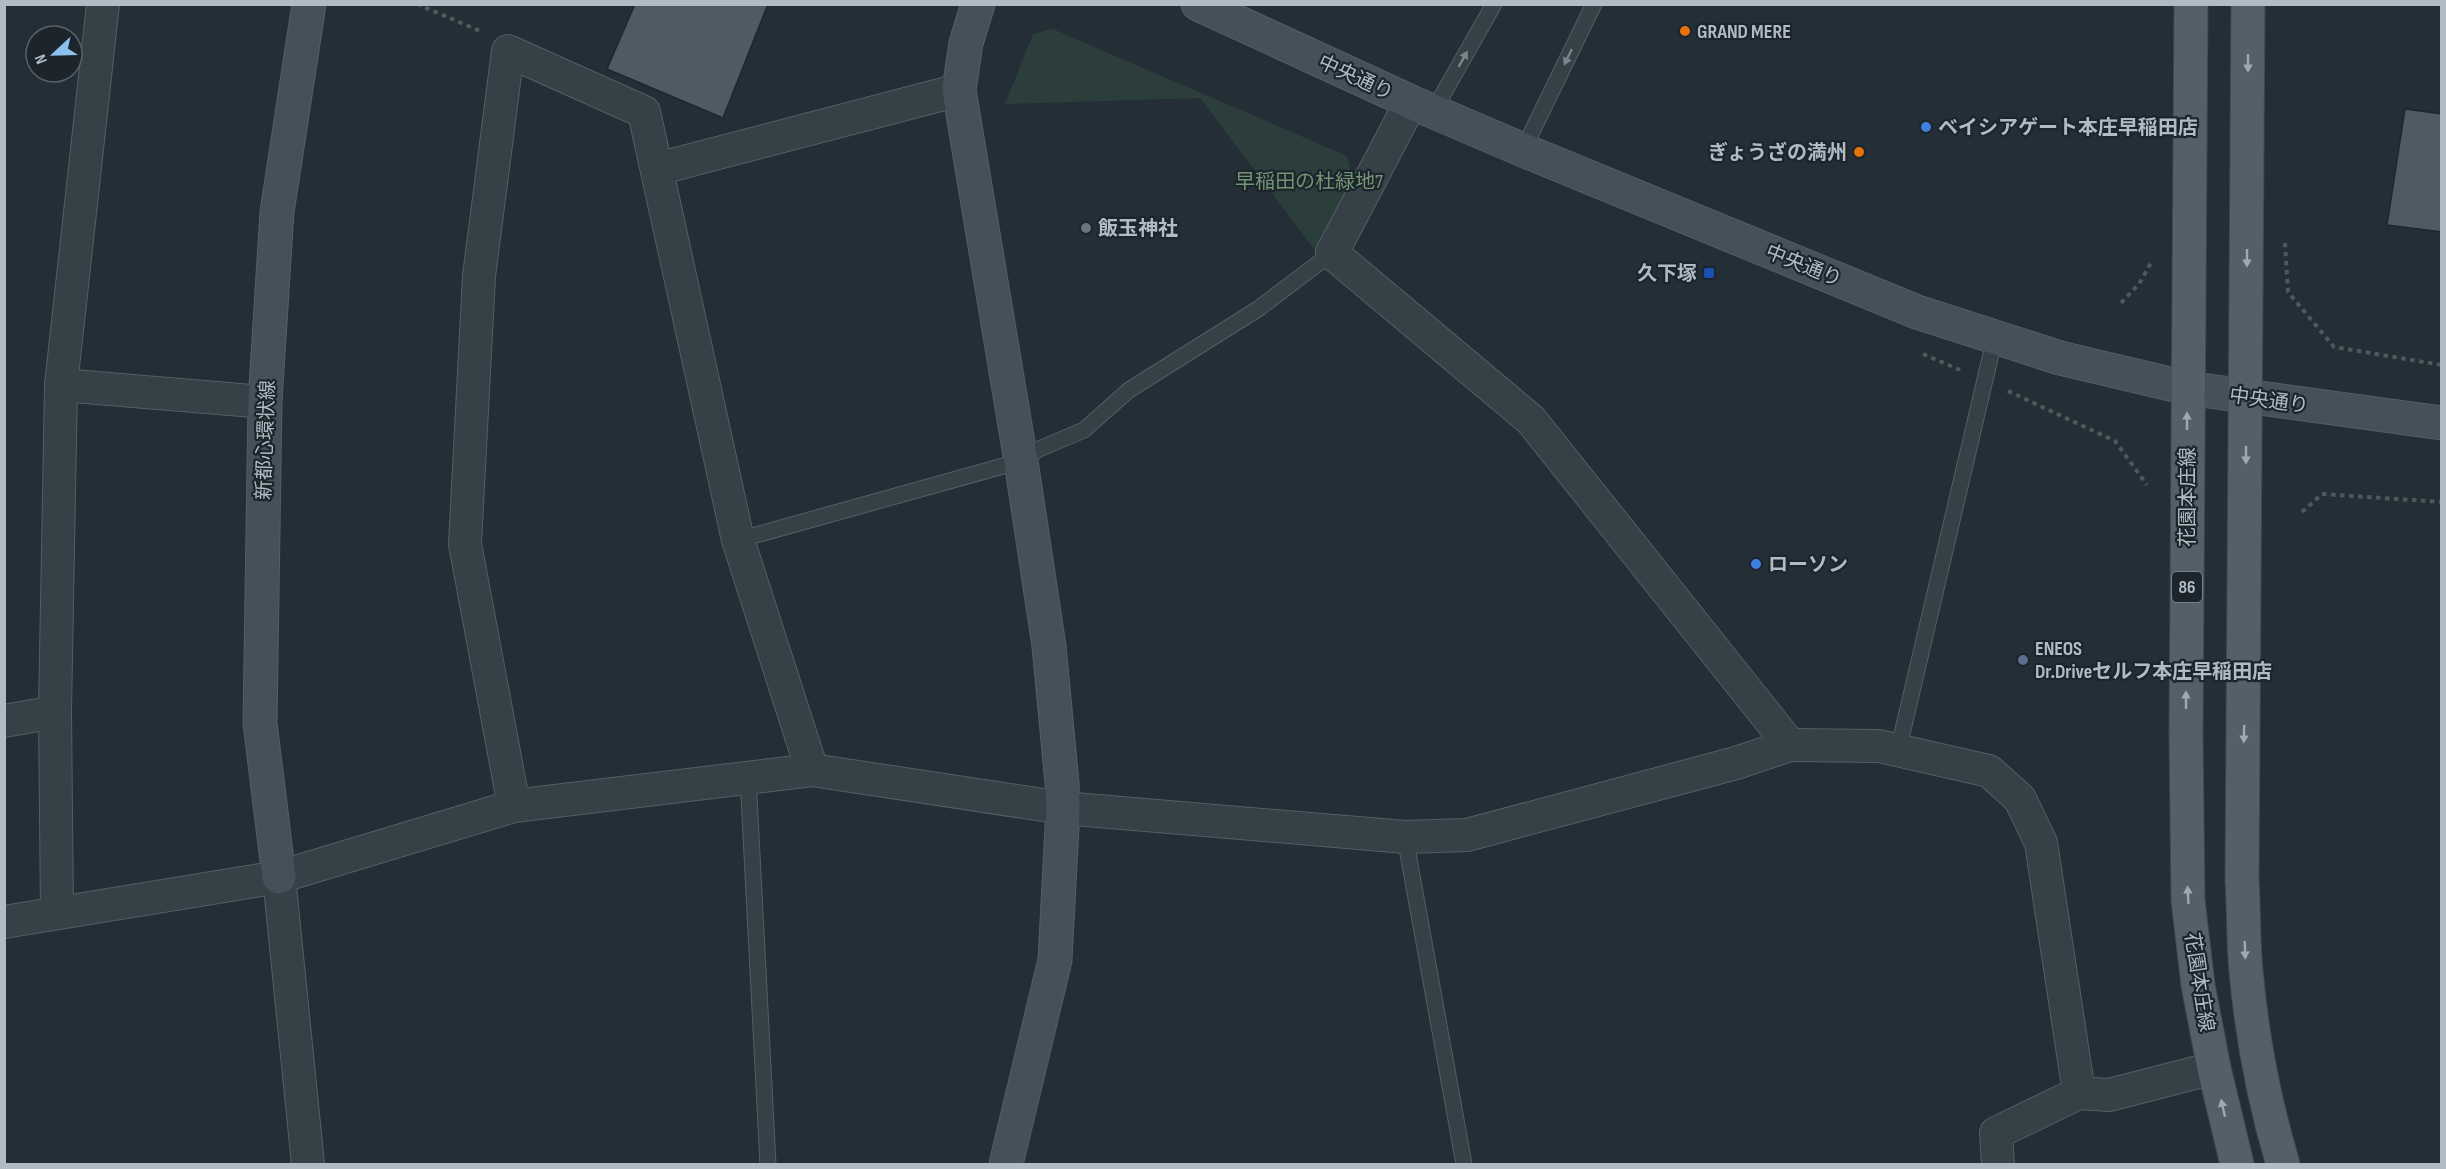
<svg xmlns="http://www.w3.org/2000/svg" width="2446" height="1169" font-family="'Sofia Sans Condensed','Noto Sans JP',sans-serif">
<rect width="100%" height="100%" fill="#232e36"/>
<polygon fill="#2b3e3b" points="1053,29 1347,156 1352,177 1317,253 1200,98 1005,104 1033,34"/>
<g fill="#4e5b65" stroke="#1e272e" stroke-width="1.5">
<polygon points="635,4 768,4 723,118 607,69"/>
<polygon points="2405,109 2442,114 2442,232 2387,225"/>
</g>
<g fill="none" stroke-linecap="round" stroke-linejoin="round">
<defs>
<g id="lane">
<polyline points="1434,110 1494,4"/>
<polyline points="1523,150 1594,4"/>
<polyline points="738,540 1021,461 1039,449 1084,430 1129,390 1258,309 1332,253"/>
<polyline points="1898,751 1995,337"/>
<polyline points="748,777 768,1164"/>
<polyline points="1405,837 1464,1164"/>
</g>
<g id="street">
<polyline points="1411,102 1332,253 1531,420 1790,745"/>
<polyline points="657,169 959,90"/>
<polyline points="61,385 265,402"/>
<polyline points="4,721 55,712"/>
<polyline points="514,806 465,544 479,276 508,51 644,112 738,540 812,770"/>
<polyline points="279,877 308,1164"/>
<polyline points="57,913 55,712 61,385 103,4"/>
<polyline points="4,922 279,877 514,806 812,770 1063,808 1405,837 1467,835 1736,763 1790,745 1879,746 1989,771 2020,799 2041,843 2079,1093"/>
<polyline points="1998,1164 1996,1133 2079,1093 2109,1095 2214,1068"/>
</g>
<g id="secondary">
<polyline points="978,4 966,43 959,90 1021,461 1049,646 1062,783 1063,808 1055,960 1006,1164"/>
<polyline points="1198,4 1411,102 1523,150 1917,312 2060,358 2187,388 2442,423"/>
<polyline points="279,877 260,723 265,402 277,212 309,4"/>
</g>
<g id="primary">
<polyline points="2191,4 2186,735 2188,900 2198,985 2214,1068 2237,1164"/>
<path d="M2248,4L2242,880C2244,910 2243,941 2246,971C2252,1037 2264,1101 2283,1164"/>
</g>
</defs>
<use href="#lane" stroke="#545e65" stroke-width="17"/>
<use href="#street" stroke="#545e65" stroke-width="34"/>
<use href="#secondary" stroke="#545e65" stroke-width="35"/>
<use href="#primary" stroke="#404950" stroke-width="35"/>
<g stroke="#495b5b" stroke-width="4" stroke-dasharray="4.5 4.5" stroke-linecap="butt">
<polyline points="417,4 480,31"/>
<polyline points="2285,243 2288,292 2334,347 2442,365"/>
<polyline points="2121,303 2139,284 2152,261"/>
<polyline points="1923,354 1960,370"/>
<polyline points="2008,391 2115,441 2147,485"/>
<polyline points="2302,512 2322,494 2442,502"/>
</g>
<use href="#lane" stroke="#364047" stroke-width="15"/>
<use href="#street" stroke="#364047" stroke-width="32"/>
<use href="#secondary" stroke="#455059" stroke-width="33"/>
<use href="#primary" stroke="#545f67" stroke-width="33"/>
</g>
<defs><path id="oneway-solid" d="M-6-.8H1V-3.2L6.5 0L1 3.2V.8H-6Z" transform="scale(1.5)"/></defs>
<g fill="#7a848b">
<use href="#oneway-solid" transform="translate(1568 57) rotate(116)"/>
<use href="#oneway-solid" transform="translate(1463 59) rotate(-61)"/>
</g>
<g fill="#9ea9b1">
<use href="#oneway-solid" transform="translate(2248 63) rotate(90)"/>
<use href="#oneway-solid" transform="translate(2247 258) rotate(90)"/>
<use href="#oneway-solid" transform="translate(2187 421) rotate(-90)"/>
<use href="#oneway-solid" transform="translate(2246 455) rotate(90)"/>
<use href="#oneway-solid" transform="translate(2186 700) rotate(-90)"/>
<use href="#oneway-solid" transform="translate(2244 734) rotate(91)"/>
<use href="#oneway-solid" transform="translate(2188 895) rotate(-93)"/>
<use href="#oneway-solid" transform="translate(2245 950) rotate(88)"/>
<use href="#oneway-solid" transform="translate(2223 1108) rotate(-103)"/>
</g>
<g fill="#e8710a" stroke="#1c252c" stroke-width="2">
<circle cx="1685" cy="31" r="6"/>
<circle cx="1859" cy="152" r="6"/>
</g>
<g fill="#3f7fe0" stroke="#1c252c" stroke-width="2">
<circle cx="1926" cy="127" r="6"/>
<circle cx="1756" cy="564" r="6"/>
</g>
<circle fill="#6b7280" stroke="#1c252c" stroke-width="2" cx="1086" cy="228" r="6"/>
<rect fill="#1a4fb4" stroke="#1c252c" stroke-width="2" x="1703" y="267" width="12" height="12" rx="3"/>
<circle fill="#5c6f8a" stroke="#1c252c" stroke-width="2" cx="2023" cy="660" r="6"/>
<g text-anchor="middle" stroke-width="4.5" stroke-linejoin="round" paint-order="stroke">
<rect fill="#1c252c" stroke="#848e96" stroke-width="1.5" x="2172" y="572" width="30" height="30" rx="4.5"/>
<g font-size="18" font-weight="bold" fill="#b1bbc3">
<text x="2187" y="593">86</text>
</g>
<g font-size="20" font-weight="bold" fill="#b1bbc3" stroke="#1c252c" text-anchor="start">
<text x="1697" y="38">GRAND MERE</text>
<text x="1938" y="134">ベイシアゲート本庄早稲田店</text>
<text x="1847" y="159" text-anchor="end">ぎょうざの満州</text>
<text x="1098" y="235">飯玉神社</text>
<text x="1697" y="280" text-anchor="end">久下塚</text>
<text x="1768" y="571">ローソン</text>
<text x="2035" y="655">ENEOS<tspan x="2035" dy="23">Dr.Driveセルフ本庄早稲田店</tspan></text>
</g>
<g font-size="20" fill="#b1bbc3" stroke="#1c252c">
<text transform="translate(1356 77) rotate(25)" y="7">中央通り</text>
<text transform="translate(1804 265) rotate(22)" y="7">中央通り</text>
<text transform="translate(2269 400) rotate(8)" y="7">中央通り</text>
<text transform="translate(265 440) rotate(-88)" y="7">新都心環状線</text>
<text transform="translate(2187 497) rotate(-90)" y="7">花園本庄線</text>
<text transform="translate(2200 982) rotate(81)" y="7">花園本庄線</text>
</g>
<g font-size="20" fill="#729675" stroke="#1c252c">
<text x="1309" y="188">早稲田の杜緑地7</text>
</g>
</g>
<rect width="2446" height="1169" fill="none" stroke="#b1bbc3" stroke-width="12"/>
<g transform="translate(54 54) rotate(248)"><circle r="28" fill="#1c252c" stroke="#586168" stroke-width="1.5"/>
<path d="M0-4.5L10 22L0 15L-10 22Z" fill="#8dc0ec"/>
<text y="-9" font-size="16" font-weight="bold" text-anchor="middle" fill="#b1bbc3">N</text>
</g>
</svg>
